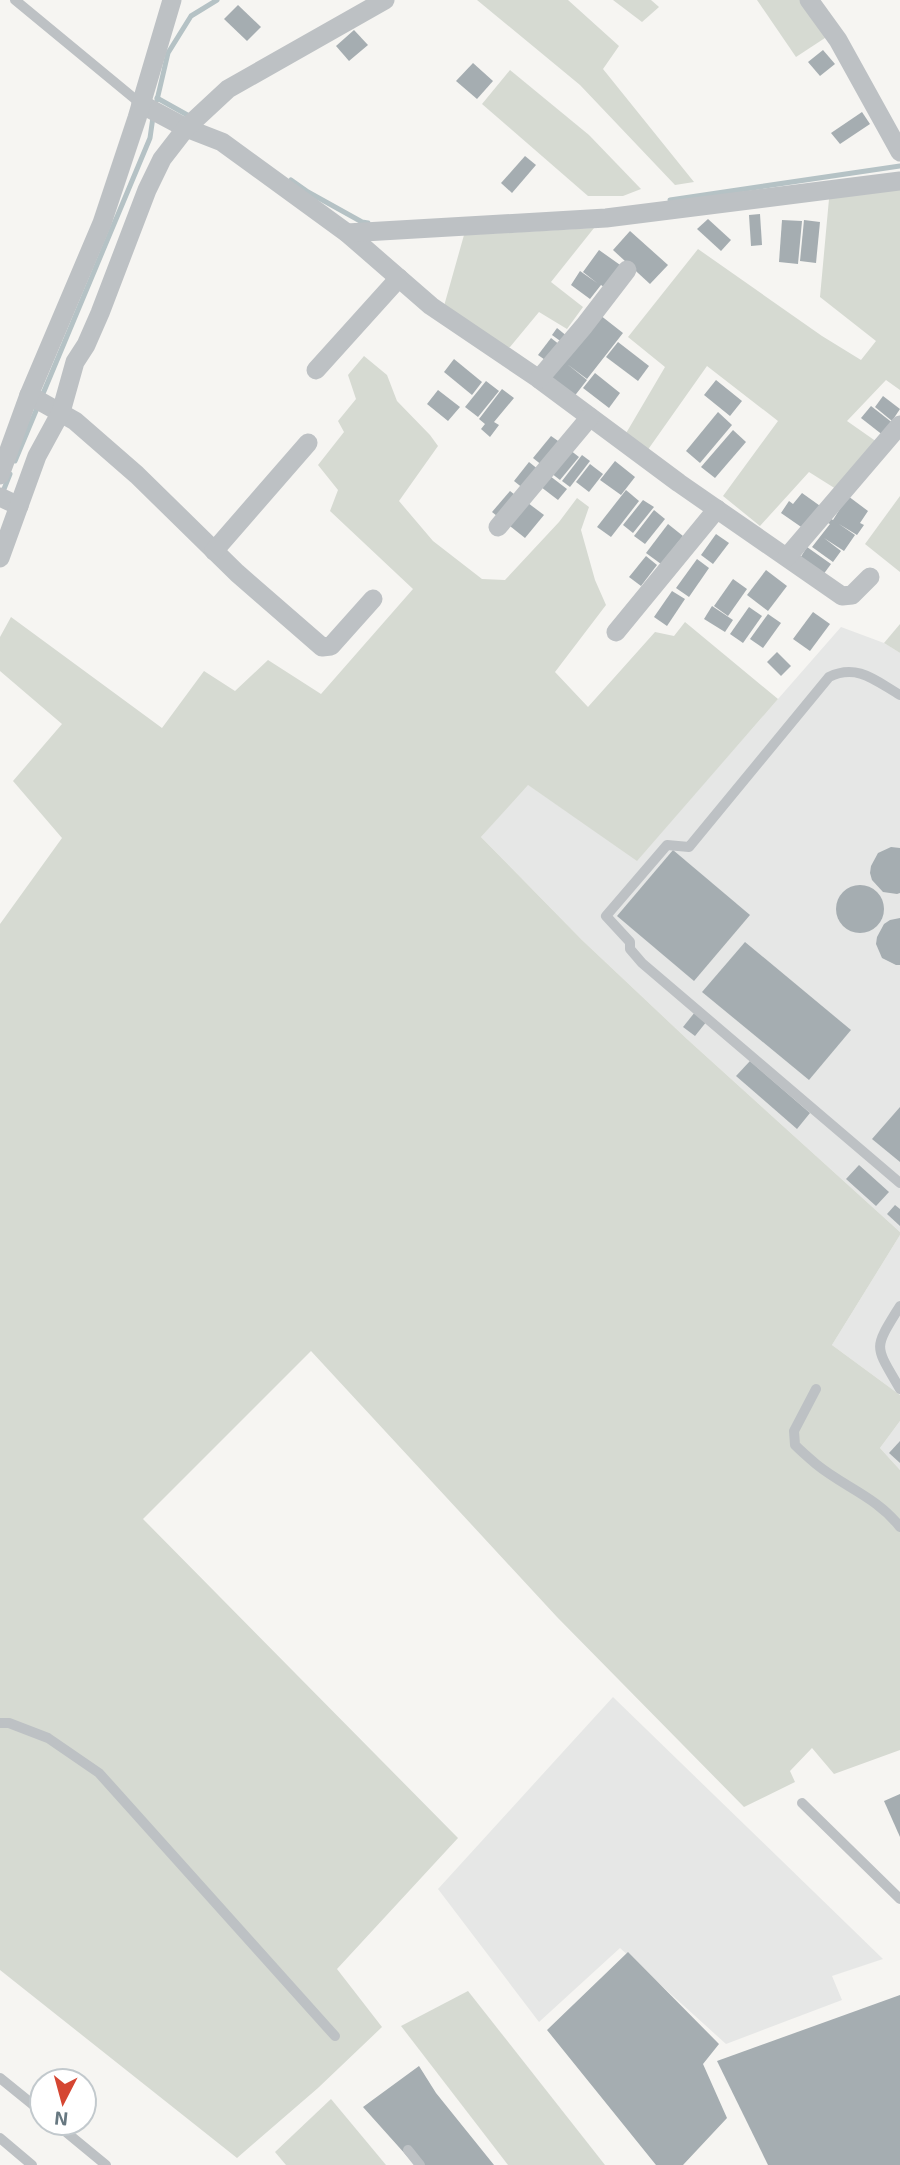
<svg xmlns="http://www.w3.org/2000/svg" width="900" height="2165" font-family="'Exo 2',sans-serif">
<rect width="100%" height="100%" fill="#f6f5f2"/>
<g fill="#e6e7e6">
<polygon points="841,627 884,643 900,653 900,1232 687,1039 582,940 481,837 527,784 637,860"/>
<polygon points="900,1235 900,1395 832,1345"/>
<polygon points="900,1421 900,1470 880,1448"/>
<polygon points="613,1697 883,1959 832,1976 842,2000 726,2044 620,1948 539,2022 438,1889"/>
</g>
<g fill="#d6dad2">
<polygon points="477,0 568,0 619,46 603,69 694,182 675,185 580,85"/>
<polygon points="613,0 651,0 659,7 642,22"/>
<polygon points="757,0 800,0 828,36 796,57"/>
<polygon points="510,70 589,135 641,189 623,196 588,196 482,104"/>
<polygon points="900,186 900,390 886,380 847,421 877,442 836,489 809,472 760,526 723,496 778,421 707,366 647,451 625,435 665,367 628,337 698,249 822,336 861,360 876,341 820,297 829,199"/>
<polygon points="594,228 551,282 583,307 567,329 539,312 510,347 504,347 444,306 464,235"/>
<polygon points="364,356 387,375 397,401 430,435 438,446 399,501 433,541 482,579 505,580 559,522 577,498 589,507 581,530 595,580 606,605 555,672 588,707 655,632 674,636 685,622 778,699 637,861 528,785 481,837 582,940 687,1039 900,1232 900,1235 832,1345 900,1395 900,1421 880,1448 900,1470 900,1750 834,1774 812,1748 790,1771 795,1782 744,1807 557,1617 311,1351 143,1519 458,1838 337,1969 382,2027 318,2088 237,2158 0,1970 0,924 62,838 13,781 62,724 0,671 0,637 11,617 162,728 204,671 235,691 268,660 321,694 413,589 330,511 338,490 318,465 344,432 338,421 356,399 348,375"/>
<polygon points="900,496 900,572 865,544"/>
<polygon points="900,624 900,653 884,643"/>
<polygon points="468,1991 605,2165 508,2165 401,2026"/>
<polygon points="331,2099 386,2165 286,2165 275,2152"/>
</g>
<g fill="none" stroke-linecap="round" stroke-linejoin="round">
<g stroke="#b5c2c5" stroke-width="5">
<polyline points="157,98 191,117"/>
<polyline points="157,100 168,53 191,16 217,0"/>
<polyline points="291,180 308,192 362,222 368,223"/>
<polyline points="670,200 900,166"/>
<polyline points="42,396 150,138 153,117"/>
<polyline points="15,461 38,406"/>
<polyline points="2,494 10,474"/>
</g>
</g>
<g fill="#a5adb1">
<polygon points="238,5 261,27 247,41 224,19"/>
<polygon points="354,30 368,45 349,61 336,46"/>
<polygon points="823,50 835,64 820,76 808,62"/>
<polygon points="473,63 493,81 477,99 456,81"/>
<polygon points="862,112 870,124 840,144 831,133"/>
<polygon points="525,156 536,165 512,193 501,183"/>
<polygon points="760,214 762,245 751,246 749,215"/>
<polygon points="708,219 731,240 721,251 697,229"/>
<polygon points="782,220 802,221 798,264 779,262"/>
<polygon points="804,220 820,222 816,263 800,261"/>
<polygon points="630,231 668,265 650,284 613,250"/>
<polygon points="599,250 623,267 607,289 601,285 590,299 571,285 580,271 597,283 583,272"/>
<polygon points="600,315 623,333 587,379 567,364 587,380 573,398 547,378"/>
<polygon points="557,328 568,337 563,343 552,335"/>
<polygon points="551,338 560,345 548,362 538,355"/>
<polygon points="618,342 649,366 638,381 606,357"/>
<polygon points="454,359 482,382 472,395 444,372"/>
<polygon points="595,373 620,393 609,408 583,388"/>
<polygon points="716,380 742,401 730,416 704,395"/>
<polygon points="486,381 499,391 478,417 465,407"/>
<polygon points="502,389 514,398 494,422 499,425 490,437 481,429 485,424 479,419"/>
<polygon points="438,390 460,407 448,421 427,404"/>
<polygon points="883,396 900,409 892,421 875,407"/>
<polygon points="871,406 894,424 884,436 861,418"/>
<polygon points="718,412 732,425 700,463 686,451"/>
<polygon points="733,430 746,442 715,478 701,467"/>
<polygon points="551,436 561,443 543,466 533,458"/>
<polygon points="570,450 579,457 560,480 551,473"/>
<polygon points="582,455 590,461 570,487 562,481"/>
<polygon points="615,461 635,477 621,495 600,480"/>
<polygon points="529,462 539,470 524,489 514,481"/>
<polygon points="590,464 603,474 589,492 576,482"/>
<polygon points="550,476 567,489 558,500 541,487"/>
<polygon points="626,490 639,501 611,537 597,527"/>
<polygon points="510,491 519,498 502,520 492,512"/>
<polygon points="802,493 823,508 807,531 781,513 789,501 793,504"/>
<polygon points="848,496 868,511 860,523 864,525 857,535 839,524 855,535 844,551 824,538 841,551 833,562 812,547 830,524 828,523 831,519 833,520"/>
<polygon points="524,500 544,515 525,538 506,523"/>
<polygon points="643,500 654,507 633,533 623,525"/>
<polygon points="654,510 665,519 645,544 634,536"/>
<polygon points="668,524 683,536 661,564 646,553"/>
<polygon points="716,534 729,543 713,564 701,555"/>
<polygon points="807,547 831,564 820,579 797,563"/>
<polygon points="646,556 657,565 641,586 629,577"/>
<polygon points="697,559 709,568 689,597 676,588"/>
<polygon points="766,570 787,586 768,611 747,595"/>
<polygon points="733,579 747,589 728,616 714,606"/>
<polygon points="672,591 685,599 667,626 654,617"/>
<polygon points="712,606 733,620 725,632 704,619"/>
<polygon points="749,607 762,616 743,643 730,634"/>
<polygon points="813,612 830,624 810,651 793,639"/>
<polygon points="768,614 781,623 763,648 750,639"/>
<polygon points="777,652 791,666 781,676 767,662"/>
<polygon points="891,847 900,848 900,893 897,894 883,892 872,880 870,873 871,866 878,853"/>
<polygon points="673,850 750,915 694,981 617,916"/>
<circle cx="860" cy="909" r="24"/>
<polygon points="900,918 900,965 896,965 882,958 876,944 877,937 884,924 890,920"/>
<polygon points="745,942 851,1030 809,1080 702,992"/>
<polygon points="695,1012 707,1021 695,1036 683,1027"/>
<polygon points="750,1061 810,1113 797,1129 736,1076"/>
<polygon points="900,1107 900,1162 872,1139"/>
<polygon points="859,1165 889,1192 876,1206 846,1179"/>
<polygon points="895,1205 900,1209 900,1226 887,1214"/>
<polygon points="900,1441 900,1463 889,1453"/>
<polygon points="900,1794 900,1837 884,1801"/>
<polygon points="628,1952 719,2044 703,2064 727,2118 683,2165 656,2165 547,2030"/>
<polygon points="900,1995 900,2165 768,2165 717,2061"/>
<polygon points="419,2066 436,2093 494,2165 415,2165 363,2107"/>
</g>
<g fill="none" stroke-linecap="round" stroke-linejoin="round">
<g stroke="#bdc1c4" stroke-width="10">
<polyline points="15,0 141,104"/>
<path d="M900,695C876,681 857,663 829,677L689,847L667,845L606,916L630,942V949L642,963L900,1183"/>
<path d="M900,1306C873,1350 874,1344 900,1389"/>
<path d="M816,1389L794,1431L795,1445C802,1452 809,1458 816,1464C844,1487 877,1497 900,1527"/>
<polyline points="0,1723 9,1723 48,1738 99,1773 335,2036"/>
<polyline points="802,1803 900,1899"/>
<polyline points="0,2078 42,2112"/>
<polyline points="55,2123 106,2165"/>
<polyline points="0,2138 32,2165"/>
<polyline points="408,2150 420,2165"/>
</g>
<g stroke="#bdc1c4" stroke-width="19">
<polyline points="809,0 838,40 900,152"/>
<polyline points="141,104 186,128 222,142 347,233 431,306 539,379 679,483 842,596 852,595 870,577"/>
<polyline points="347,233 606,218 900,181"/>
<polyline points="316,370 399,278"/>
<polyline points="539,379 584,326 627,270"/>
<polyline points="29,395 75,421 137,475 237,573 322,647 331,646 373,599"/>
<polyline points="0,475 29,395 102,223 137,118 172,0"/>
<polyline points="0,497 19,506"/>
<polyline points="498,527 590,417"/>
<polyline points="214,551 308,443"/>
<polyline points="787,557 900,425"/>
<polyline points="0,558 37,456 61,412 75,362 86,345 100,313 147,190 162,159 186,128 228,89 385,0"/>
<polyline points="616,632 717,509"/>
</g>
</g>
<g transform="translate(63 2102) rotate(186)"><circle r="33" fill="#ffffff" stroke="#c2c9cd" stroke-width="2"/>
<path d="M0-5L12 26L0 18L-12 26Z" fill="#d54632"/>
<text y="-10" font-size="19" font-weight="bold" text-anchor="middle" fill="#677881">N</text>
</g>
</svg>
